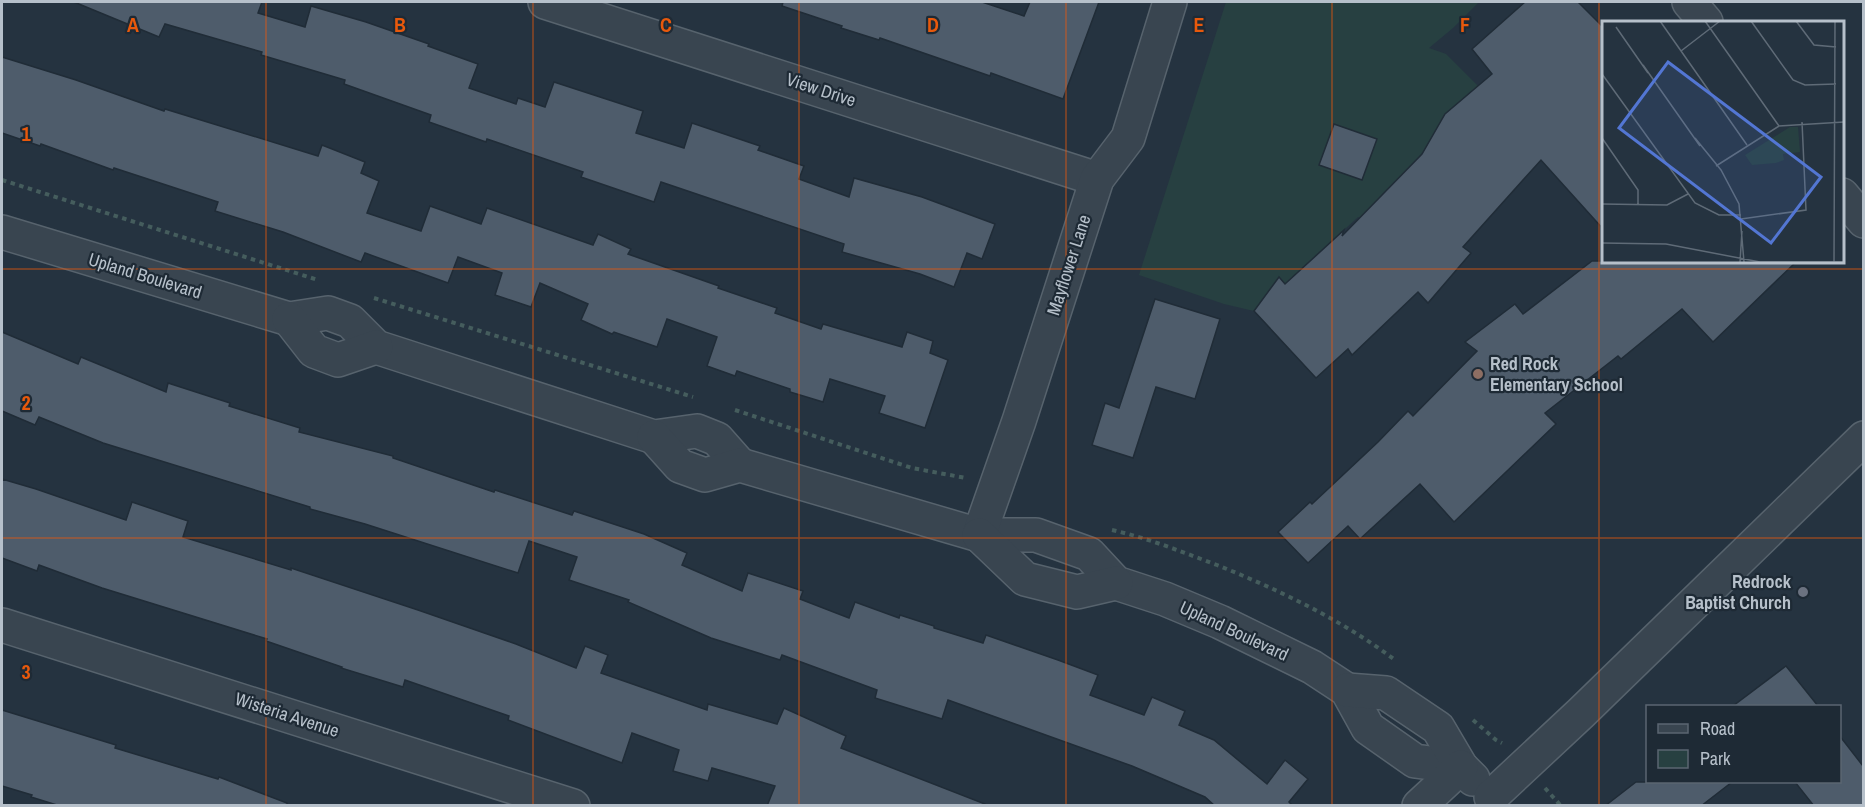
<svg xmlns="http://www.w3.org/2000/svg" width="1865" height="807" font-family="'Archivo Narrow',sans-serif">
<rect width="100%" height="100%" fill="#253340"/>
<polygon fill="#274041" points="1226,2 1479,2 1453,28 1429,48 1446,54 1478,86 1445,114 1425,149 1430,155 1366,221 1358,217 1285,284 1279,277 1254,311 1224,304 1139,275"/>
<g fill="#4e5c6b" stroke="#202c37" stroke-width="1.5">
<polygon points="74,2 262,2 258,13 305,27 311,6 366,22 429,44 428,46 478,64 469,88 516,104 518,98 545,107 554,82 643,111 636,133 684,148 692,123 760,146 758,150 804,166 799,179 849,197 854,178 922,197 995,224 982,259 967,253 954,287 920,274 842,252 844,244 661,182 654,202 581,177 583,172 487,139 486,142 429,122 431,115 344,84 345,80 261,55 262,52 165,24 159,37"/>
<polygon points="783,2 982,2 1024,16 1030,2 1099,2 1063,99 991,73 990,76 880,38 879,40 841,28 842,26 782,6"/>
<polygon points="1525,2 1578,2 1604,28 1604,230 1541,160 1463,247 1471,253 1428,303 1418,292 1352,355 1348,349 1316,378 1254,311 1279,277 1285,284 1344,230 1342,236 1422,154 1445,114 1492,74 1472,49"/>
<polygon points="2,57 76,80 164,111 165,109 318,156 322,145 365,162 361,173 379,181 367,213 421,231 430,206 481,224 487,208 593,245 598,234 631,249 628,254 719,286 718,288 777,308 775,313 821,329 823,324 902,347 907,332 933,341 930,353 948,360 925,428 879,413 885,396 830,379 823,402 790,392 790,389 737,371 735,376 707,366 717,337 667,319 657,347 614,332 612,334 581,320 588,304 540,283 531,307 495,295 502,273 458,257 448,283 365,253 361,262 283,232 215,211 218,202 114,168 113,170 41,144 40,146 2,133"/>
<polygon points="1334,124 1377,139 1362,180 1319,165"/>
<polygon points="1592,261 1797,261 1713,342 1682,309 1621,359 1618,356 1545,413 1556,424 1454,522 1420,484 1360,539 1348,526 1308,563 1278,532 1310,502 1312,504 1378,442 1408,411 1413,416 1477,351 1465,342 1515,304 1523,314"/>
<polygon points="1155,299 1220,319 1195,399 1156,387 1133,458 1092,445 1105,403 1119,408"/>
<polygon points="2,332 78,364 81,357 166,392 168,383 230,403 229,406 300,428 299,432 393,456 393,458 494,492 495,490 572,515 574,511 644,534 687,553 682,565 742,591 748,573 803,591 800,599 849,618 855,602 899,618 900,615 934,626 934,628 983,643 986,635 1058,660 1098,675 1090,695 1144,715 1152,697 1185,711 1179,725 1214,740 1267,784 1285,760 1308,779 1289,802 1293,806 1215,806 1205,797 1132,766 948,700 942,719 875,698 877,690 782,655 780,660 711,638 628,602 629,600 569,580 577,557 529,541 518,573 365,524 310,509 310,507 103,443 39,417 35,425 2,411"/>
<polygon points="2,479 36,489 126,520 132,502 188,521 183,537 291,570 291,568 418,610 516,644 576,668 585,646 608,655 601,673 707,710 708,704 777,724 784,708 846,736 841,748 985,804 985,806 767,806 775,786 712,768 708,781 673,771 679,750 632,733 622,763 508,720 509,716 405,680 403,687 341,668 342,667 266,641 267,639 102,588 39,565 37,571 2,558"/>
<polygon points="1786,666 1818,706 1733,706"/>
<polygon points="2,710 116,745 115,748 218,779 219,777 287,803 287,806 60,806 31,797 32,795 2,786"/>
<polygon points="1839,735 1863,766 1863,806 1814,806 1795,782 1839,782"/>
<polygon points="1636,782 1732,782 1701,806 1605,806"/>
</g>
<g fill="none" stroke-linecap="round" stroke-linejoin="round">
<defs>
<g id="minor">
<polyline points="545,2 1097,179"/>
<polyline points="1689,2 1706,22"/>
<polyline points="1842,195 1864,221"/>
<polyline points="2,232 289,319 328,313 350,321 376,347 654,437 697,431 717,439 740,465"/>
<polyline points="289,319 314,351 338,360 376,347"/>
<polyline points="654,437 680,466 705,475 740,465 979,535 1036,535 1089,554 1116,583 1165,599 1220,622 1312,667 1347,690 1368,728 1415,761 1461,767"/>
<polyline points="979,535 1019,421 1097,179 1128,138 1170,2"/>
<polyline points="979,535 1025,579 1077,592 1116,583"/>
<polyline points="2,625 573,806"/>
<polyline points="1347,690 1386,693 1438,728 1461,767 1473,779"/>
<polyline points="1491,797 1581,713 1864,438"/>
<polyline points="1419,806 1461,767"/>
</g>
</defs>
<use href="#minor" stroke="#57636d" stroke-width="36"/>
<g stroke="#455d5d" stroke-width="4" stroke-dasharray="4.5 4.5" stroke-linecap="butt">
<polyline points="2,180 318,280"/>
<polyline points="374,298 693,397"/>
<polyline points="735,410 912,468 966,478"/>
<path d="M1112,530C1148,538 1182,552 1217,565C1279,590 1342,620 1395,660"/>
<polyline points="1473,720 1496,740 1502,743"/>
<polyline points="1545,788 1561,806"/>
</g>
<use href="#minor" stroke="#394550" stroke-width="33"/>
</g>
<path fill="none" stroke="#e8590c" stroke-width="1.5" stroke-opacity="0.55" d="M266,2V806M533,2V806M799,2V806M1066,2V806M1332,2V806M1599,2V806M2,269H1864M2,538H1864"/>
<circle fill="#8d6e63" stroke="#1e2a35" stroke-width="2" cx="1478" cy="374" r="6"/>
<circle fill="#6b7280" stroke="#1e2a35" stroke-width="2" cx="1803" cy="592" r="6"/>
<g text-anchor="middle" stroke-width="4.5" stroke-linejoin="round" paint-order="stroke">
<g font-size="18" fill="#b6c0ca" stroke="#1e2a35">
<text transform="translate(821 90) rotate(18)" y="6">View Drive</text>
<text transform="translate(1069 265) rotate(-72)" y="6">Mayflower Lane</text>
<text transform="translate(145 276) rotate(17)" y="6">Upland Boulevard</text>
<text transform="translate(1234 631) rotate(25)" y="6">Upland Boulevard</text>
<text transform="translate(287 715) rotate(18)" y="6">Wisteria Avenue</text>
</g>
<g font-size="18" font-weight="bold" fill="#b6c0ca" stroke="#1e2a35" text-anchor="start">
<text x="1490" y="370">Red Rock<tspan x="1490" dy="21">Elementary School</tspan></text>
<text x="1791" y="588" text-anchor="end">Redrock<tspan x="1791" dy="21">Baptist Church</tspan></text>
</g>
</g>
<g transform="translate(1602 21)">
<rect width="242" height="242" fill="#253340"/>
<path d="M188,106H196L198,131L181,133L182,139L174,142L150,144L143,134Z" fill="#274041"/>
<path fill="none" stroke="#5f6b77" stroke-width="1.5" d="M58,0L145,124M103,0L177,105M149,0L191,59L203,64L234,63M194,0L212,24L234,26M14,6L46,52M79,30L118,0M41,44L98,125M0,53L93,182L117,194H139M0,117L36,169V184M93,117L119,149L137,183L142,241M114,145L177,105L242,101M0,183L65,184L86,173M139,198L204,189L200,101M0,222L64,223L158,241H242M138,241L140,210M232,241L233,0"/>
<path fill="#5376d3" fill-opacity="0.15" stroke="#5376d3" stroke-width="3" d="M66,41L219,156L169,222L17,107Z"/>
<rect width="242" height="242" fill="none" stroke="#b6c0ca" stroke-width="3"/>
</g>
<g font-size="20" text-anchor="middle" font-weight="bold" fill="#e8590c" stroke="#1e2a35" stroke-width="4.5" stroke-linejoin="round" paint-order="stroke">
<text x="133" y="32">A</text>
<text x="400" y="32">B</text>
<text x="666" y="32">C</text>
<text x="933" y="32">D</text>
<text x="1199" y="32">E</text>
<text x="1465" y="32">F</text>
<text x="26" y="141">1</text>
<text x="26" y="410">2</text>
<text x="26" y="679">3</text>
</g>
<rect width="1865" height="807" fill="none" stroke="#b6c0ca" stroke-width="6"/>
<rect x="1646" y="705" width="195" height="78" fill="#1e2a35" stroke="#5b6671" stroke-width="1.5"/>
<rect x="1658" y="724" width="30" height="9" fill="#394550" stroke="#5b6671" stroke-width="1.5"/>
<text x="1700" y="735" font-size="18" fill="#b6c0ca">Road</text>
<rect x="1658" y="750" width="30" height="18" fill="#274041" stroke="#5b6671" stroke-width="1.5"/>
<text x="1700" y="765" font-size="18" fill="#b6c0ca">Park</text>
</svg>
